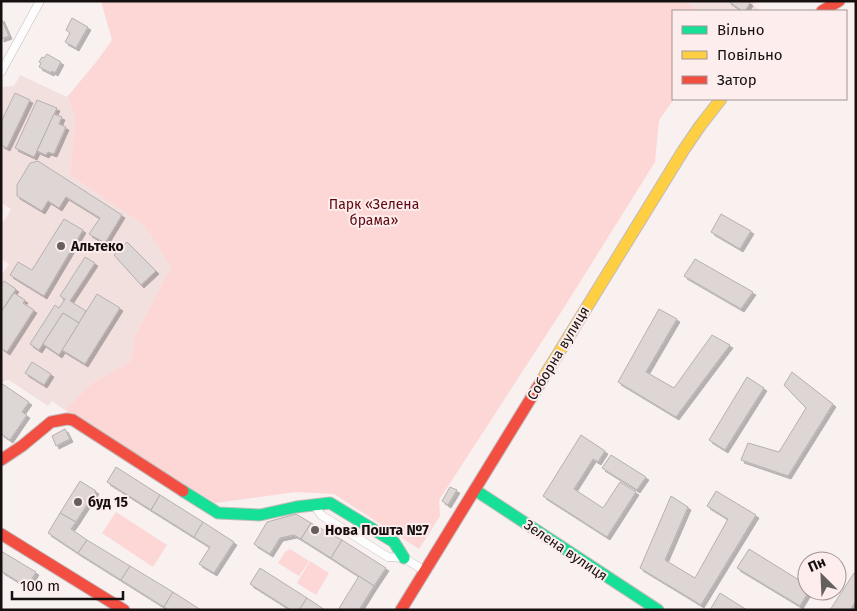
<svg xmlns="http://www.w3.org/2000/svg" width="857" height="611" font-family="'Fira Sans',sans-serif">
<defs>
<filter id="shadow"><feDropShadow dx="3" dy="3" stdDeviation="0" flood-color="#0004"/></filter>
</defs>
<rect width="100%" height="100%" fill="#f9f0f0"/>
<g fill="#f2e0df">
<polygon points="685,1 757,1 753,5 761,11 701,11"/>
<polygon points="20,75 67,97 75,116 70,175 144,225 171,267 135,336 131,361 92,383 65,410 52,401 48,406 9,380 6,380 1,383 1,276 9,264 1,259 1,220 4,221 11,209 1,203 1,87 14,86"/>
</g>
<g fill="#fcd7d6">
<polygon points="101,1 685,1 701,11 673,11 673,99 674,99 659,120 655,162 565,306 439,500 440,516 419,549 334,494 296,492 215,503 65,410 92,383 131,361 135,336 171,267 144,225 70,175 75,116 67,97 97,61 112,40"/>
<polygon points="116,512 167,545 153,567 102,533"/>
<polygon points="290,549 309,561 299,576 278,563 285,552"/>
<polygon points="310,561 329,573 316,595 297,583"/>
</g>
<g fill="#ddd6d5" stroke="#b7b0b0" filter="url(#shadow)">
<polygon points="728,1 748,1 750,3 745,11 742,11"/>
<polygon points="1,18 9,36 1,39"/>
<polygon points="72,18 88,27 76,48 65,42 70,33 66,30"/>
<polygon points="47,54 61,62 55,73 52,71 51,73 39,67 41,63 39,62 42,57 44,58"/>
<polygon points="15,93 30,100 7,148 1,145 1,122"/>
<polygon points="37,100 57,108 34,157 15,148"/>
<polygon points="54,114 62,117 59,124 66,127 54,154 48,152 46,155 37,151"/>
<polygon points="38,161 122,215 105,243 89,234 100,218 66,197 59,208 48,201 42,211 17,196 17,185 30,163"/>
<polygon points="721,214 751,231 740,249 711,232"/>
<polygon points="64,219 83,230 44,296 10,275 18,262 32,270"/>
<polygon points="127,242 156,271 141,285 114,255"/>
<polygon points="85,257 95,263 70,301 86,311 79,323 63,313 39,350 30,344 55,305 59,308 65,299 60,296"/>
<polygon points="695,259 753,292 741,309 684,276"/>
<polygon points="4,281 16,289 1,312 1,285"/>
<polygon points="14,293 25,300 23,303 34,310 7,352 1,348 1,312"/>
<polygon points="97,294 120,308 85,364 62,350"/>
<polygon points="659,309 677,319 646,372 674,388 712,335 730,345 676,417 618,382"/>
<polygon points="63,313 79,323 59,355 43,344"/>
<polygon points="32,362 51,374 44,385 25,373"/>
<polygon points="792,372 833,404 788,476 741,460 748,443 779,452 806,408 784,385"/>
<polygon points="747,377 764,388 725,450 709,440"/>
<polygon points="1,383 29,402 22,412 27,415 10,440 1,434"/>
<polygon points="65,429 70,439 56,446 52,436"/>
<polygon points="581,435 605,451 598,462 593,459 574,489 603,508 620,482 636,492 607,537 543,496"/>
<polygon points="611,455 646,477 637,490 602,468"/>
<polygon points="116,467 160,495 151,510 107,482"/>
<polygon points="80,481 96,491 76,522 60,513"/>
<polygon points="450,487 457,490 448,505 442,501"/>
<polygon points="716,491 756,515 701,605 640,568 671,496 688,507 665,560 695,578 728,519 707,506"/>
<polygon points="160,495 203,522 194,537 151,510"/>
<polygon points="60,513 76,522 71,529 87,540 78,553 48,533"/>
<polygon points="296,514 311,523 301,539 294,535 280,538 270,554 254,544 267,522"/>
<polygon points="203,522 234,542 214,573 199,564 210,547 194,537"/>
<polygon points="311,523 342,540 331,558 301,539"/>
<polygon points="87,540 130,566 121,580 78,553"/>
<polygon points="342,540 386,568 374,586 331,558"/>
<polygon points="749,549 807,585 807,591 809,591 800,606 737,568"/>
<polygon points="1,551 36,572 27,587 1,571"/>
<polygon points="130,566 173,592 164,607 121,580"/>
<polygon points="260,568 307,598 299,610 291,610 250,584"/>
<polygon points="854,573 856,574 856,601 850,610 830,610"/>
<polygon points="359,576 374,586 359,610 338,610"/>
<polygon points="173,592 201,610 168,610 164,607"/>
<polygon points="720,593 747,610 710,610"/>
<polygon points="307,598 325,610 299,610"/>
</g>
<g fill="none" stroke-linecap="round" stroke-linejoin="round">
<defs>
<g id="street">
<polyline points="1,72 40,1"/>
<polyline points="314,505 321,515 388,557 404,558 425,571"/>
</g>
<g id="fast">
<polyline points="475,490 658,610"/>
<polyline points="183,491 218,513 260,515 296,507 330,503 394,542 404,558"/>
</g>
<polyline id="slow" points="542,380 683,151 700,126 721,99"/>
<g id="jam">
<polyline points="822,11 839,1"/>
<polyline points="1,460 22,446 51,422 67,419 73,420 183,491"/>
<polyline points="1,534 124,610"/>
<polyline points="401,610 542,380"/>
</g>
</defs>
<use href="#street" stroke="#c2bbbb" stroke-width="9"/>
<use href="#fast" stroke="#c2bbbb" stroke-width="13"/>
<use href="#slow" stroke="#c2bbbb" stroke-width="13"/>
<use href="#jam" stroke="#c2bbbb" stroke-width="13"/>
<use href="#street" stroke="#fefdfd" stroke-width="8"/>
<use href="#fast" stroke="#16e098" stroke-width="11"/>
<use href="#slow" stroke="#ffcf43" stroke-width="11"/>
<use href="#jam" stroke="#f24e42" stroke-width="11"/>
</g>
<g fill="#655f5e" stroke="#fdedec" stroke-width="2">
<circle cx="61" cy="246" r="5"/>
<circle cx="78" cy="502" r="5"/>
<circle cx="315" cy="530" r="5"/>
</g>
<g text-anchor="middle" stroke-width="4" stroke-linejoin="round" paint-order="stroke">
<g font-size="14" fill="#5e0813" stroke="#fdedec">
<text x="374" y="209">Парк «Зелена<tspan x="374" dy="16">брама»</tspan></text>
</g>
<g font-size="14" font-weight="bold" fill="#161110" stroke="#fdedec" text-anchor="start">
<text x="71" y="251">Альтеко</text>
<text x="88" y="507">буд 15</text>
<text x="325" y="535">Нова Пошта №7</text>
</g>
<g font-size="14" fill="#161110" stroke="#fdedec">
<text transform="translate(558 353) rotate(-59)" y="5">Соборна вулиця</text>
<text transform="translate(566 550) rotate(34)" y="5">Зелена вулиця</text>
</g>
</g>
<rect width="857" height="611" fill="none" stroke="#161110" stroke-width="5"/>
<rect x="672" y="10" width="175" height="90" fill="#fdedec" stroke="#a19594"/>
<rect x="682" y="26" width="25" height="8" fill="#16e098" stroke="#a19594"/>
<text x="717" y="35" font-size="15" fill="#161110">Вільно</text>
<rect x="682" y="51" width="25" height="8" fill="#ffcf43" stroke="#a19594"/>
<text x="717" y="60" font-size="15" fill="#161110">Повільно</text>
<rect x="682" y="76" width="25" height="8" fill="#f24e42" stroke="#a19594"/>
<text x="717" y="85" font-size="15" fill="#161110">Затор</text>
<g transform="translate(822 576) rotate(336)"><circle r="24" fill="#fdedec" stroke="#a19594"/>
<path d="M0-4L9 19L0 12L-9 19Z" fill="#655f5e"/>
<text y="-8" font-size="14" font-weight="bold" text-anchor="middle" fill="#161110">Пн</text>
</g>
<path d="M12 591v8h111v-8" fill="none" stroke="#161110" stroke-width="2.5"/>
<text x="20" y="591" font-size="15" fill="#161110" stroke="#fdedec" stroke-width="4" paint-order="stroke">100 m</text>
</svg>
